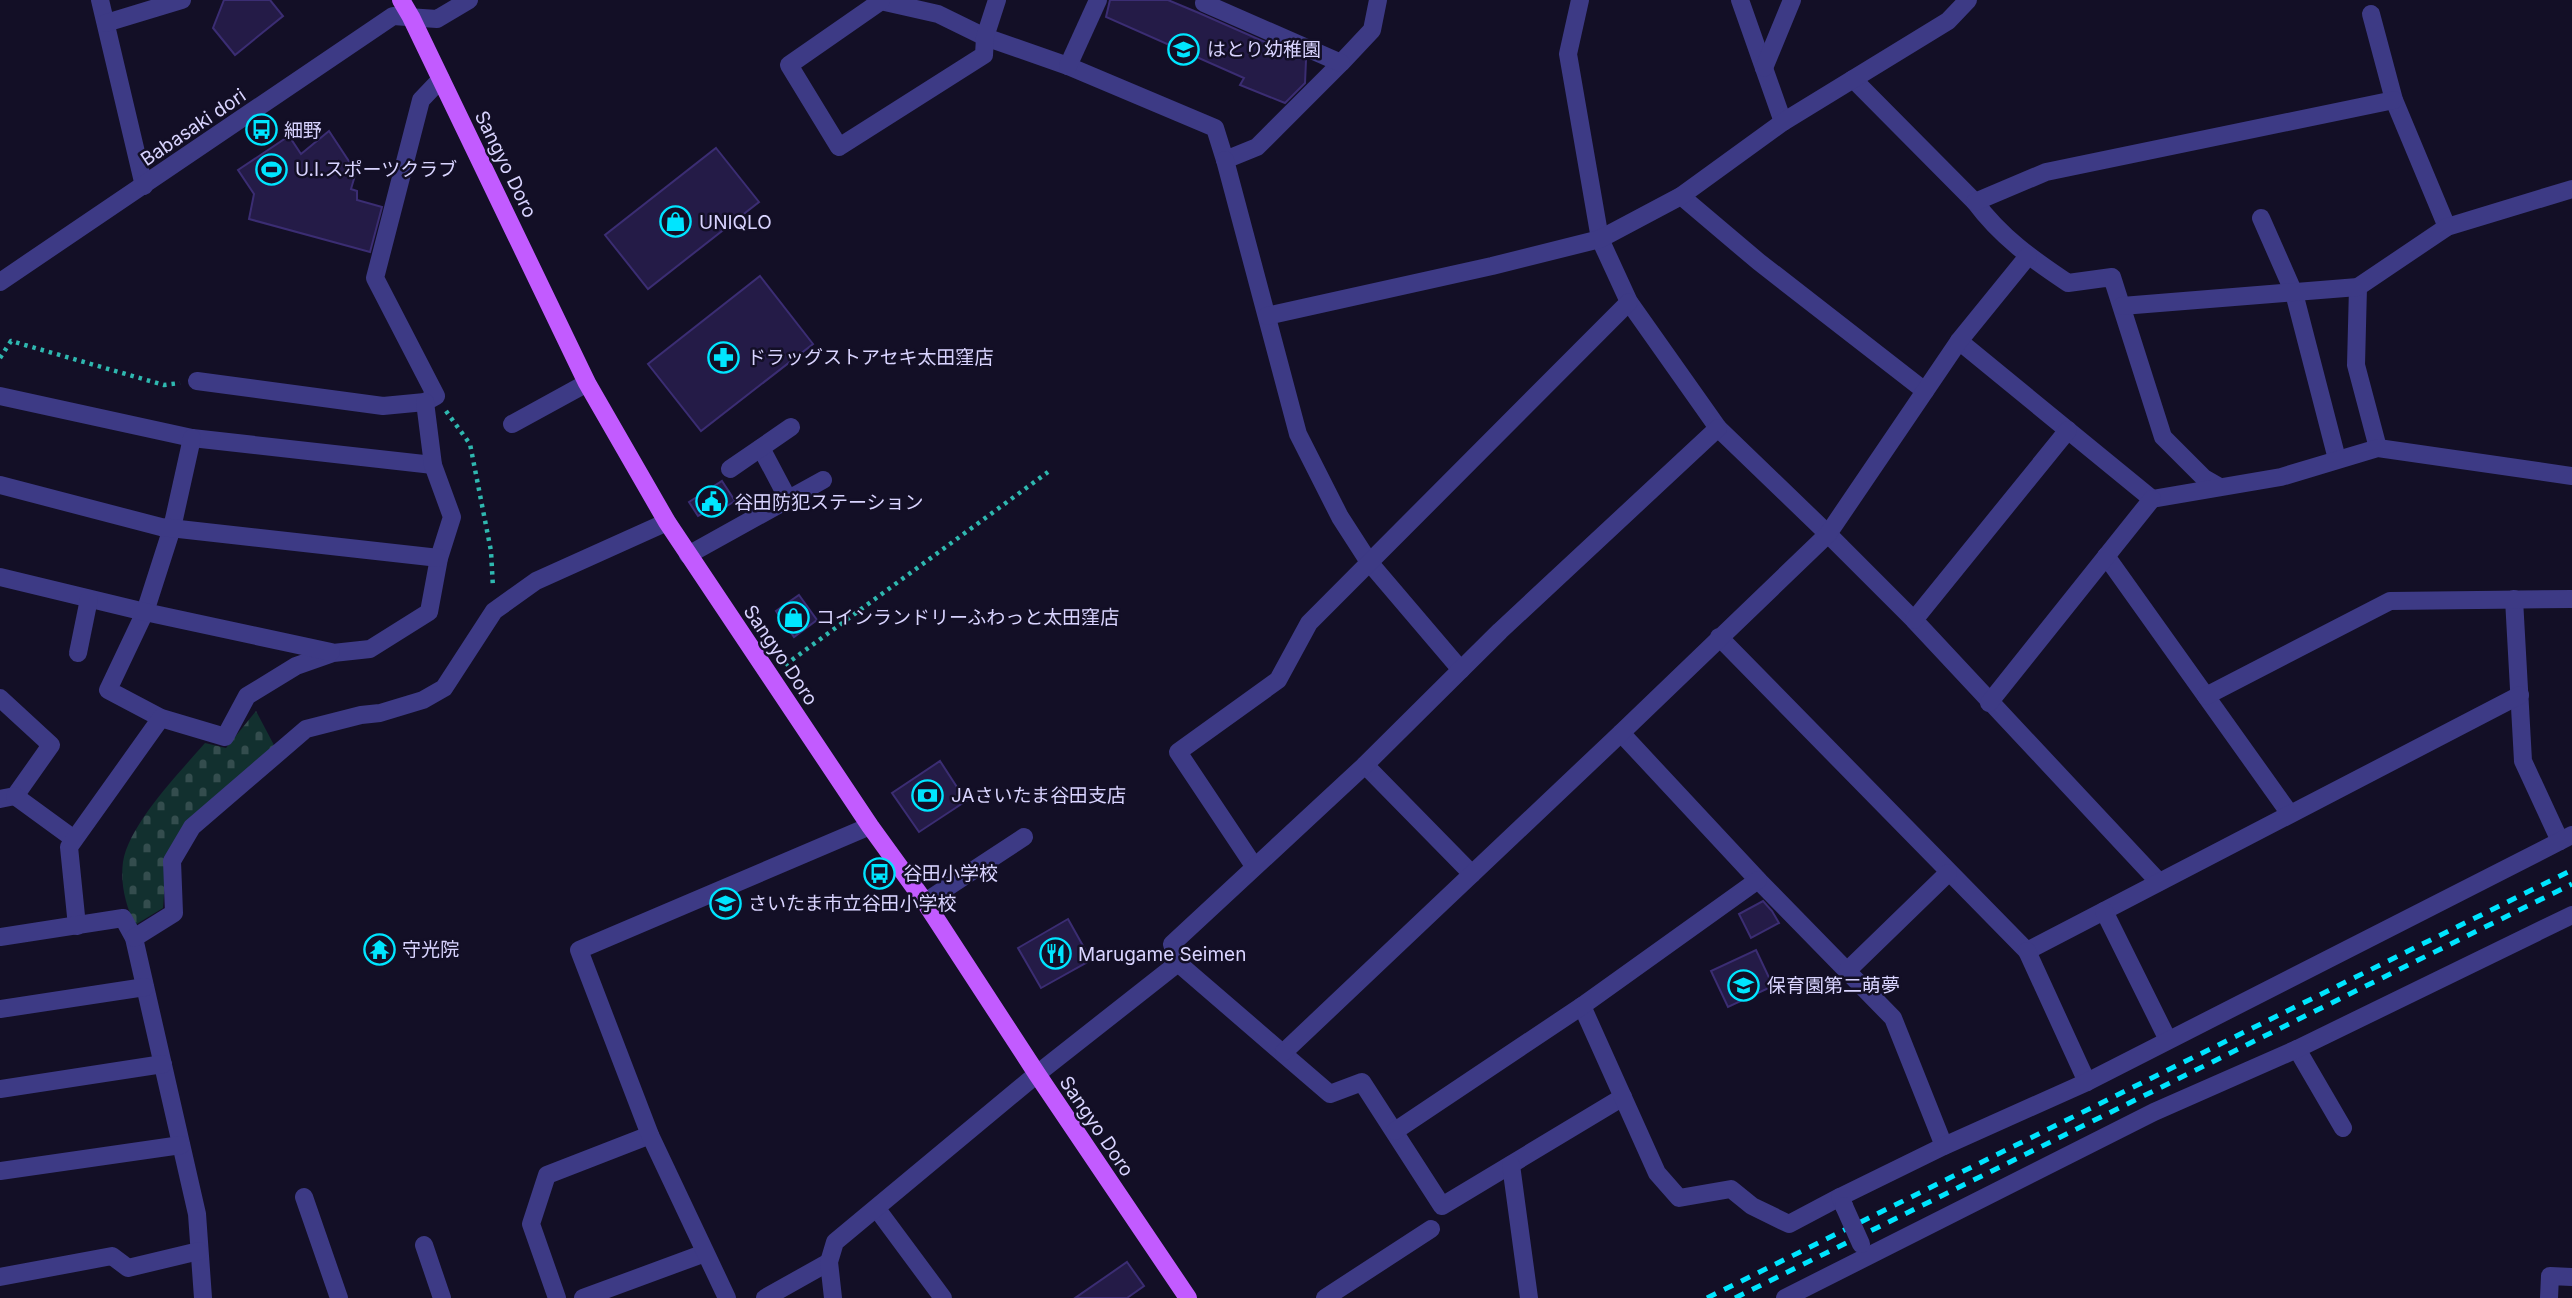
<svg xmlns="http://www.w3.org/2000/svg" width="2572" height="1298" font-family="Inter,'Noto Sans JP',sans-serif">
<defs>
<pattern id="cemetery-stones" width="16" height="16" patternUnits="userSpaceOnUse" patternTransform="scale(1.75)"><rect width="16" height="16" fill="#12302f"/><path d="M2 7V4a2 2 0 0 1 4 0v3zM10 15v-3a2 2 0 0 1 4 0v3z" fill="#344d4e"/></pattern>
</defs>
<rect width="100%" height="100%" fill="#130f26"/>
<path fill="url(#cemetery-stones)" d="M256,711L275,747L167,857L163,908L135,925C126,906 120,884 123,862C129,824 180,772 205,743L226,748Z"/>
<g fill="#241b47" stroke="#3b2d73" stroke-width="2">
<polygon points="224,0 270,0 283,16 235,55 213,28"/>
<polygon points="1110,0 1168,0 1199,13 1306,60 1305,83 1285,103 1240,85 1244,78 1106,17"/>
<polygon points="329,131 356,172 351,189 357,191 357,200 382,207 370,252 249,219 254,194 238,170 289,136 301,154"/>
<polygon points="716,148 759,202 648,289 605,235"/>
<polygon points="760,276 813,344 701,431 648,364"/>
<polygon points="722,481 735,501 712,515 709,510 698,516 689,502"/>
<polygon points="799,595 817,620 794,637 776,611"/>
<polygon points="940,761 966,801 919,832 892,793"/>
<polygon points="1763,901 1772,911 1779,923 1751,938 1739,914"/>
<polygon points="1068,919 1091,960 1041,988 1018,948"/>
<polygon points="1756,950 1773,986 1728,1007 1711,971"/>
<polygon points="1127,1262 1144,1286 1127,1298 1075,1298"/>
</g>
<g fill="none" stroke-linecap="round" stroke-linejoin="round">
<g stroke="#2fb8b0" stroke-width="4.5" stroke-dasharray="3.5 5" stroke-linecap="butt">
<polyline points="0,358 11,341 164,385 180,383"/>
<polyline points="446,411 470,444 491,551 493,588"/>
<polyline points="785,665 1048,472"/>
</g>
<g stroke="#3d3a85" stroke-width="18">
<polyline points="100,0 144,186"/>
<polyline points="876,0 938,14 985,37 1068,66 1215,128 1225,160 1257,147 1341,63 1372,30 1378,0"/>
<polyline points="1205,0 1204,3 1341,63"/>
<polyline points="1580,0 1568,54 1600,239 1629,302 1718,428 1828,534 1914,620 2159,882"/>
<polyline points="1740,0 1783,122"/>
<polyline points="881,1 789,65 839,147 984,55 985,37 997,0"/>
<polyline points="2371,14 2394,100 2447,227"/>
<polyline points="106,23 182,0"/>
<polyline points="1068,66 1098,0"/>
<polyline points="1764,68 1792,0"/>
<path d="M1853,79L1975,202C2001,237 2032,259 2068,283L2112,277L2163,437L2204,478L2218,486"/>
<polyline points="1225,160 1298,434 1340,517 1369,562 1461,670"/>
<polyline points="1681,196 1759,262 1925,391"/>
<polyline points="1975,202 2046,172 2394,100"/>
<polyline points="2261,218 2294,293 2337,459"/>
<polyline points="0,282 393,16 437,19 469,0"/>
<polyline points="2358,287 2356,365 2378,448"/>
<polyline points="2122,306 2358,287 2447,227 2572,189"/>
<polyline points="1267,316 1492,266 1600,239 1681,196 1783,122 1948,21 1968,0"/>
<polyline points="1959,341 2152,499 2281,477 2378,448 2572,476"/>
<polyline points="197,381 383,406 425,402 436,396 375,278 421,100 441,79"/>
<polyline points="0,396 192,438 433,465"/>
<polyline points="512,424 587,383"/>
<polyline points="192,438 172,528 145,612 108,690 161,718 225,737 247,696 296,666 333,653 370,649 429,612 439,558 452,517 433,465 425,402"/>
<polyline points="761,448 788,499"/>
<polyline points="730,469 791,427"/>
<polyline points="0,485 161,527 439,558"/>
<polyline points="688,555 823,480"/>
<polyline points="2106,556 2290,814"/>
<polyline points="0,577 145,612 331,652"/>
<polyline points="2514,599 2523,761 2560,841"/>
<polyline points="1914,620 2068,430"/>
<polyline points="1719,637 2027,951 2520,695"/>
<polyline points="78,653 89,599"/>
<polyline points="2206,696 2390,601 2572,599"/>
<polyline points="0,698 51,745 15,796 0,799"/>
<polyline points="1989,703 2152,499"/>
<polyline points="1621,733 1758,880 1893,1018 1944,1146"/>
<polyline points="1365,765 1472,874"/>
<polyline points="15,796 74,839"/>
<polyline points="1254,866 1178,752 1278,680 1309,623 1629,302"/>
<polyline points="925,902 1024,837"/>
<polyline points="2104,911 2168,1040"/>
<polyline points="77,926 69,847 161,718"/>
<polyline points="0,937 123,918 134,938 197,1214 203,1298"/>
<polyline points="134,938 174,913 172,861 192,827 306,729 361,715 380,713 423,700 444,688 494,611 536,581 667,522"/>
<polyline points="2027,951 2087,1082"/>
<polyline points="1178,963 1330,1094 1362,1082 1442,1206 1623,1097"/>
<polyline points="1847,971 1948,873"/>
<polyline points="1582,1006 1657,1173 1679,1198 1731,1189 1752,1206 1789,1224 1840,1197"/>
<polyline points="0,1009 145,987"/>
<polyline points="2297,1049 2343,1128"/>
<polyline points="1284,1052 1621,733 1828,534 1959,341 2028,256"/>
<polyline points="0,1089 163,1064"/>
<polyline points="1395,1131 1582,1006 1758,880"/>
<polyline points="1511,1165 1529,1298"/>
<polyline points="0,1171 181,1145"/>
<polyline points="304,1197 339,1298"/>
<polyline points="1844,1206 1840,1197 1944,1146 2087,1082 2572,835"/>
<polyline points="877,1209 943,1298"/>
<polyline points="424,1245 442,1298"/>
<polyline points="0,1277 112,1256 128,1268 199,1251"/>
<polyline points="557,1298 531,1224 547,1175 650,1135"/>
<polyline points="583,1298 705,1253"/>
<polyline points="727,1298 650,1135 579,950 870,826"/>
<polyline points="765,1298 829,1262"/>
<polyline points="833,1298 829,1262 835,1242 1037,1074 1178,963 1172,944 1365,765 1500,631 1718,428"/>
<polyline points="1325,1298 1431,1229"/>
<polyline points="1785,1298 2154,1112 2297,1049 2572,915"/>
<polyline points="2549,1298 2550,1276 2572,1277"/>
</g>
<polyline stroke="#c25bff" stroke-width="18" points="401,0 411,17 587,383 667,522 870,826 925,902 1037,1074 1188,1298"/>
<g stroke="#00e5ff" stroke-width="5" stroke-dasharray="10 9" stroke-linecap="butt">
<polyline points="1707,1298 2572,870"/>
<polyline points="1735,1298 2572,884"/>
</g>
<polyline stroke="#3d3a85" stroke-width="18" points="1844,1206 1861,1244"/>
</g>
<defs>
<symbol id="school-ring" viewBox="-11 -11 22 22"><circle r="9.5" fill="#130f26" stroke="#00e5ff" stroke-width="1.5"/><path d="M0-5L7-2L0 1L-7-2ZM-4 1L0 2.5L4 1V4Q0 6-4 4Z" fill="#00e5ff"/></symbol>
<symbol id="bus-ring" viewBox="-11 -11 22 22"><circle r="9.5" fill="#130f26" stroke="#00e5ff" stroke-width="1.5"/><path d="M-5-6H5V4H4V6H2V4H-2V6H-4V4H-5ZM-3.5-4V0h7V-4ZM-3.5 1.2v1.5H-2V1.2ZM2 1.2v1.5H3.5V1.2Z" fill="#00e5ff"/></symbol>
<symbol id="stadium-ring" viewBox="-11 -11 22 22"><circle r="9.5" fill="#130f26" stroke="#00e5ff" stroke-width="1.5"/><path d="M0-5a6.5 5 0 1 0 0 10a6.5 5 0 1 0 0-10ZM-3.5-1.8h7v3.6h-7Z" fill="#00e5ff"/></symbol>
<symbol id="shop-ring" viewBox="-11 -11 22 22"><circle r="9.5" fill="#130f26" stroke="#00e5ff" stroke-width="1.5"/><path d="M-5-2.5h2.3a2.7 3.5 0 0 1 5.4 0H5L5.5 6h-11ZM-1.5-2.5h3a1.5 2.3 0 0 0-3 0Z" fill="#00e5ff"/></symbol>
<symbol id="pharmacy-ring" viewBox="-11 -11 22 22"><circle r="9.5" fill="#130f26" stroke="#00e5ff" stroke-width="1.5"/><path d="M-2-6h4v4h4v4h-4v4h-4v-4h-4v-4h4Z" fill="#00e5ff"/></symbol>
<symbol id="civic-ring" viewBox="-11 -11 22 22"><circle r="9.5" fill="#130f26" stroke="#00e5ff" stroke-width="1.5"/><path d="M-.6-6.5H3V-4.5H.6V-3L4-1V1h2V6H-6V1h2V-1L-.6-3ZM-1.2 2.5V6h2.4V2.5Z" fill="#00e5ff"/></symbol>
<symbol id="bank-ring" viewBox="-11 -11 22 22"><circle r="9.5" fill="#130f26" stroke="#00e5ff" stroke-width="1.5"/><path d="M-6-4H6V4H-6ZM0-2.3a2.3 2.3 0 1 0 0 4.6a2.3 2.3 0 1 0 0-4.6Z" fill="#00e5ff"/></symbol>
<symbol id="temple-ring" viewBox="-11 -11 22 22"><circle r="9.5" fill="#130f26" stroke="#00e5ff" stroke-width="1.5"/><path d="M0-6L5-2H3V0L6.5 2.5H4V6H1.5V3h-3V6H-4V2.5H-6.5L-3 0V-2H-5Z" fill="#00e5ff"/></symbol>
<symbol id="restaurant-ring" viewBox="-11 -11 22 22"><circle r="9.5" fill="#130f26" stroke="#00e5ff" stroke-width="1.5"/><path d="M-5-6h1v4h1v-4h1v4h1v-4h1v5L-1.5 .5V6h-2V.5L-5-1ZM5-6V6H3V1.5H1.5Q1.5-4 5-6Z" fill="#00e5ff"/></symbol>
</defs>
<g fill-rule="evenodd">
<use href="#school-ring" x="1166" y="32" width="35" height="35"/>
<use href="#bus-ring" x="244" y="112" width="35" height="35"/>
<use href="#stadium-ring" x="254" y="152" width="35" height="35"/>
<use href="#shop-ring" x="658" y="204" width="35" height="35"/>
<use href="#pharmacy-ring" x="706" y="340" width="35" height="35"/>
<use href="#civic-ring" x="694" y="484" width="35" height="35"/>
<use href="#shop-ring" x="776" y="600" width="35" height="35"/>
<use href="#bank-ring" x="910" y="778" width="35" height="35"/>
<use href="#bus-ring" x="862" y="856" width="35" height="35"/>
<use href="#school-ring" x="708" y="886" width="35" height="35"/>
<use href="#temple-ring" x="362" y="932" width="35" height="35"/>
<use href="#restaurant-ring" x="1038" y="936" width="35" height="35"/>
<use href="#school-ring" x="1726" y="968" width="35" height="35"/>
</g>
<g text-anchor="middle" stroke-width="5" stroke-linejoin="round" paint-order="stroke">
<g font-size="19" fill="#d9d4ff" stroke="#130f26" text-anchor="start">
<text x="1207" y="56">はとり幼稚園</text>
<text x="284" y="137">細野</text>
<text x="295" y="176">U.I.スポーツクラブ</text>
<text x="699" y="229">UNIQLO</text>
<text x="747" y="364">ドラッグストアセキ太田窪店</text>
<text x="734" y="509">谷田防犯ステーション</text>
<text x="816" y="624">コインランドリーふわっと太田窪店</text>
<text x="951" y="802">JAさいたま谷田支店</text>
<text x="903" y="880">谷田小学校</text>
<text x="748" y="910">さいたま市立谷田小学校</text>
<text x="402" y="956">守光院</text>
<text x="1078" y="961">Marugame Seimen</text>
<text x="1767" y="992">保育園第二萌夢</text>
</g>
<g font-size="19" fill="#d9d4ff" stroke="#130f26">
<text transform="translate(193 127) rotate(-34)" y="7">Babasaki dori</text>
<text transform="translate(506 164) rotate(64)" y="7">Sangyo Doro</text>
<text transform="translate(781 655) rotate(56)" y="7">Sangyo Doro</text>
<text transform="translate(1097 1126) rotate(56)" y="7">Sangyo Doro</text>
</g>
</g>
</svg>
